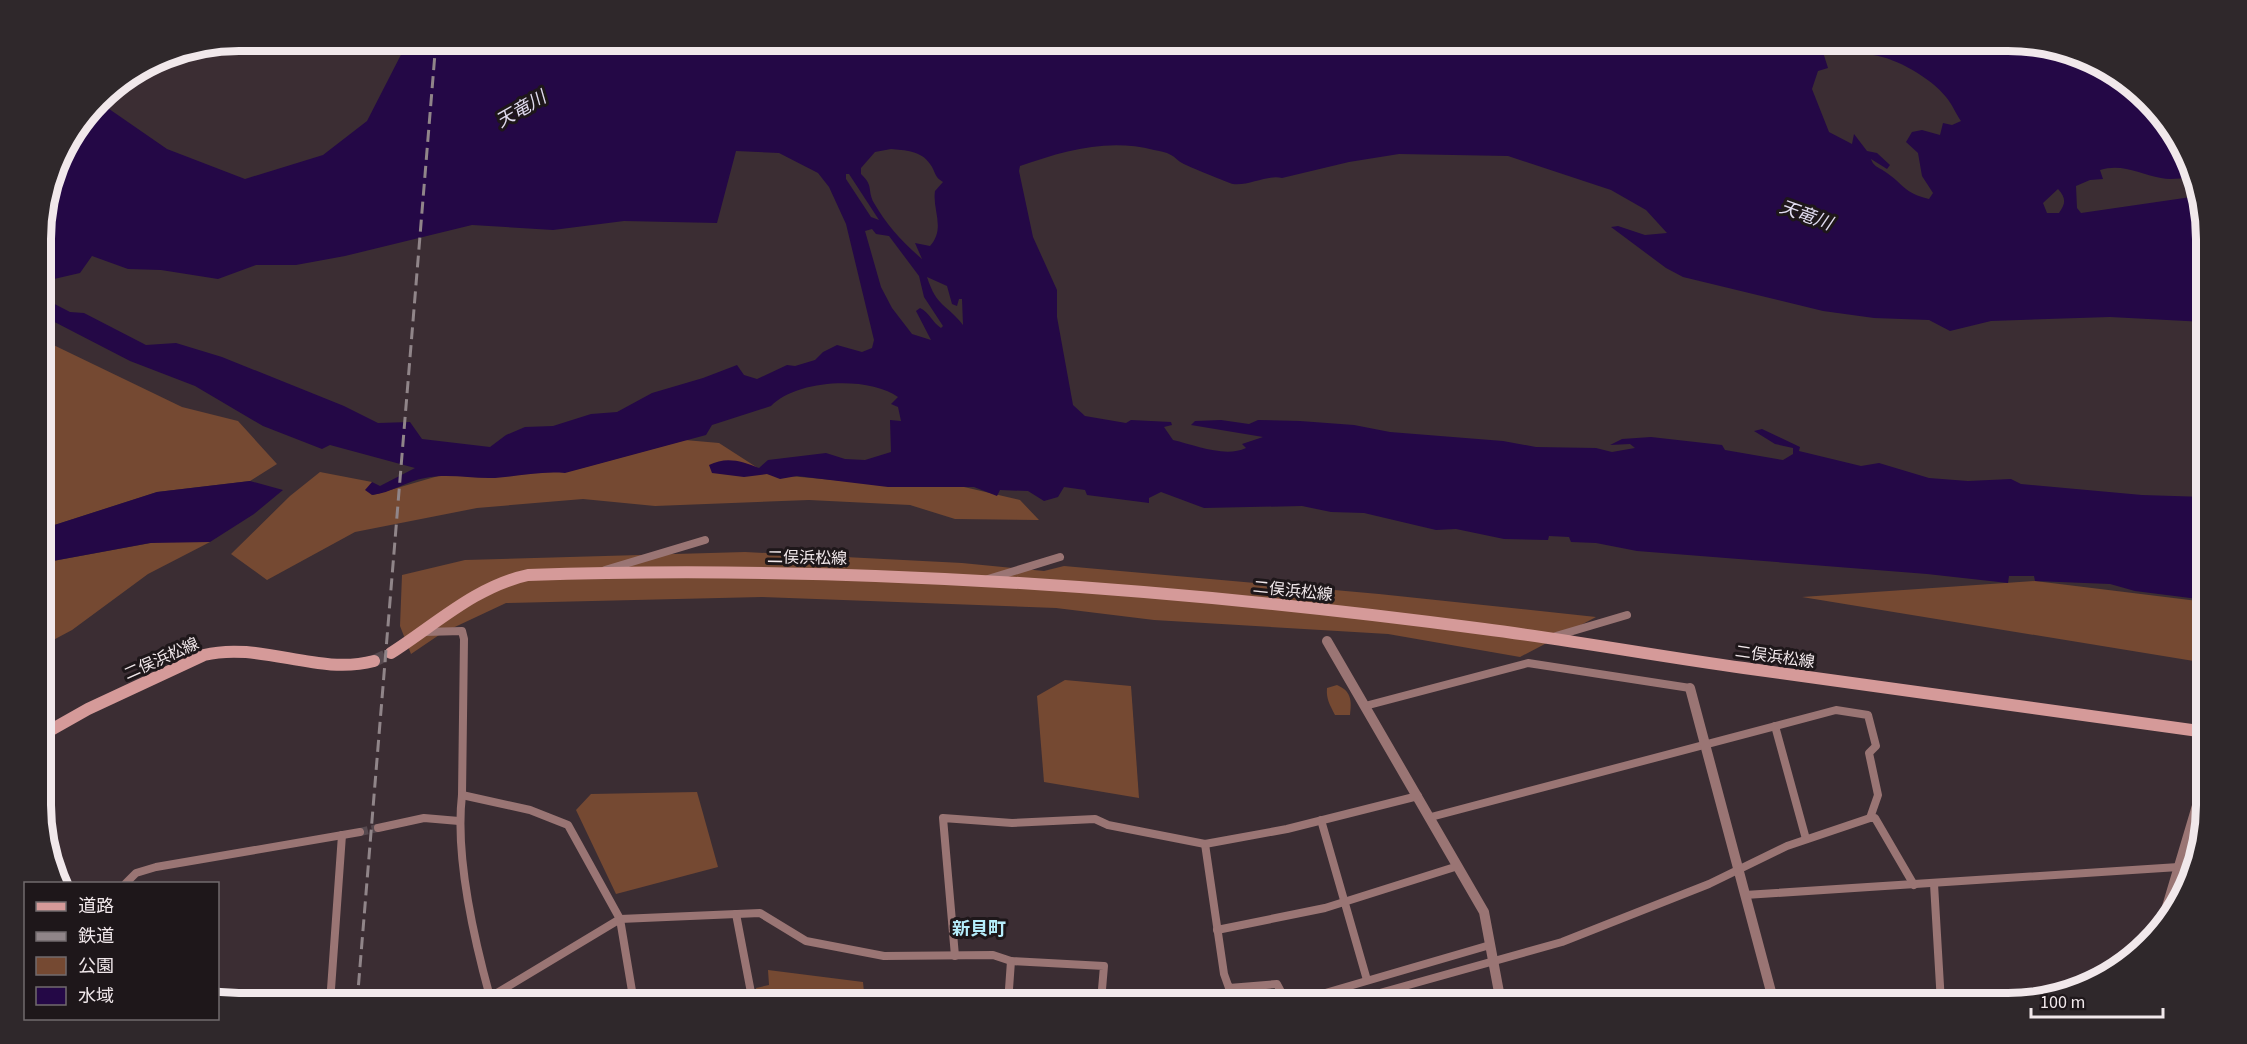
<svg xmlns="http://www.w3.org/2000/svg" width="2247" height="1044" font-family="'Source Sans 3','Noto Sans JP',sans-serif">
<rect width="100%" height="100%" fill="#3b2d33"/>
<g fill="#754932">
<polygon points="41,339 182,407 238,421 277,464 250,481 157,492 42,529"/>
<polygon points="685,440 719,443 767,474 901,486 964,487 1020,500 1039,520 955,519 910,505 809,500 655,506 583,499 477,508 355,532 267,580 231,554 290,496 320,472 372,482 373,495 445,474 578,469"/>
<polygon points="178,538 210,542 148,574 72,630 42,646 42,563"/>
<polygon points="745,552 962,563 1044,571 1064,566 1379,594 1596,617 1520,657 1388,634 1154,620 1056,608 762,597 506,603 442,633 411,654 400,626 402,575 465,560"/>
<polygon points="2035,581 2206,602 2206,663 1802,597"/>
<polygon points="1065,680 1131,686 1139,798 1044,782 1037,696"/>
<path d="M1337,685C1351,691 1352,700 1350,715H1335C1330,705 1326,699 1327,688Z"/>
<polygon points="697,792 718,867 616,894 576,810 591,794"/>
<polygon points="768,970 863,982 865,1003 760,1003 756,988 769,985"/>
</g>
<g fill="#240846" fill-rule="evenodd">
<path d="M408,41H2008L2084,56L2166,119L2190,178C2181,178 2170,180 2161,178C2140,174 2122,163 2100,170L2103,179L2090,180L2076,186L2077,208L2081,213L2198,196L2205,214V322L2110,317L1991,321L1950,331L1929,320L1874,318L1823,311L1683,277L1666,268L1611,227L1618,226L1645,235L1667,233L1646,210L1611,190L1508,156L1399,154L1349,162L1282,178C1269,174 1249,186 1233,184C1229,183 1187,166 1182,163C1178,161 1175,157 1171,155C1166,152 1159,151 1154,150C1107,138 1064,151 1020,166L1019,171L1033,237L1057,290V317L1073,405L1085,416L1126,423L1131,420L1171,422L1172,425L1164,427L1173,440C1195,445 1225,458 1246,448L1242,444L1263,437L1191,425L1195,421L1221,420L1249,424L1258,420L1300,421L1354,425L1390,432L1503,441L1536,447L1596,448L1612,452L1635,448L1630,444L1610,445L1622,439L1651,437L1722,445L1725,450L1783,460L1793,454V448L1775,444L1754,431L1762,429L1800,447L1799,451L1861,466L1879,463L1929,478L1968,481L2011,479L2021,484L2142,495L2206,497V600L2135,591L2110,584L2035,581L2034,576H2009L2008,583L1927,574L1637,551L1596,543L1571,542L1569,537L1549,536L1548,540L1504,539L1456,529L1436,530L1364,513L1331,512L1302,506L1204,508L1161,492L1149,498V503L1087,495L1085,490L1064,487L1058,497L1044,501L1028,491L1000,490L997,496L974,487H888L797,476L780,479L767,474L744,477L712,473L709,465C726,456 742,461 759,468L768,460L826,453L845,459L865,460L891,452L890,420L901,421L898,407L891,404L898,397C869,376 797,379 771,406L712,425L706,435L565,473C541,471 519,476 495,478C471,479 449,473 425,478C406,481 391,493 372,495L365,490L372,482L380,486L415,468L330,445L322,449L263,426L195,386L130,361L41,315V297L70,312L84,313L146,345L176,343L222,357L344,406L378,423L410,422L422,439L490,447L506,435L525,427L553,426L591,414L617,412L652,393L703,378L737,365L744,375L757,379L787,365L795,366L815,360L823,352L837,345L862,352L872,348L874,340L846,224L829,187L818,173L779,153L736,151L717,223L624,221L553,230L472,225L345,256L296,265H256L218,279L161,270L128,269L92,256L80,273L41,282V226L61,152L99,102L167,149L245,179L323,155L367,121ZM1834,44C1851,59 1853,53 1873,55C1896,58 1931,78 1946,97C1952,104 1956,114 1961,121L1952,125L1943,123L1940,135L1922,130L1912,132L1906,142L1918,153L1922,176L1933,193L1929,199C1903,193 1903,183 1884,171C1878,167 1873,166 1871,159L1887,169L1890,165L1877,153L1867,151L1854,134L1852,144L1829,132L1812,89L1818,71L1828,68L1822,49ZM891,149C904,150 922,151 930,164C936,172 934,177 943,182L935,191C932,210 946,228 930,246L915,243L922,259C903,243 886,224 874,203C867,190 874,186 861,174V168L875,152ZM846,174H849L879,220L871,217L846,179ZM2058,189C2066,198 2066,203 2059,213H2047L2043,203ZM872,229L876,234L889,236L919,276L924,297L943,326L941,328C932,322 929,312 920,308L916,311L931,340L912,334L892,308L881,287L865,231ZM927,277L947,286L952,304L957,306L959,299H962L963,325C947,304 937,308 927,277Z"/>
<polygon points="250,481 283,490 254,514 210,542 150,543 42,563 42,529 157,492"/>
</g>
<g fill="none" stroke-linecap="round" stroke-linejoin="round">
<polyline stroke="#56494f" stroke-width="8" stroke-dasharray="8 4" stroke-linecap="butt" points="360,832 378,828"/>
<polyline stroke="#56494f" stroke-width="12" stroke-dasharray="12 6" stroke-linecap="butt" points="374,661 391,653"/>
<g stroke="#9a7574" stroke-width="8">
<polyline points="605,570 705,540"/>
<polyline points="988,579 1060,557"/>
<path d="M424,632L462,631L464,639L462,795C455,854 474,939 490,997"/>
<polyline points="1556,636 1627,615"/>
<polyline points="1365,706 1528,663 1690,688"/>
<polyline points="1775,726 1806,839"/>
<polyline points="462,795 530,810 568,825 620,919 634,1003"/>
<polyline points="1431,817 1836,710 1868,715 1876,746 1869,753 1878,795 1870,818"/>
<polyline points="1321,820 1367,980"/>
<polyline points="378,828 424,818 459,821"/>
<polyline points="1205,844 1224,974 1229,988 1277,984 1287,1003"/>
<polyline points="125,884 136,873 156,867 360,832"/>
<polyline points="1934,884 1941,1003"/>
<polyline points="1745,895 2194,866"/>
<polyline points="736,914 753,1003"/>
<polyline points="2164,925 2165,910 2206,772"/>
<polyline points="1217,930 1325,908 1458,866"/>
<polyline points="955,956 943,818 1012,823 1095,819 1108,825 1205,844 1287,829 1418,796"/>
<polyline points="330,1003 342,835"/>
<polyline points="470,1003 487,999 620,919 760,913 806,941 884,956 993,955 1011,961 1104,966 1101,1001 1106,1003"/>
<polyline points="1008,1003 1011,961"/>
<polyline points="1291,1003 1490,945"/>
<polyline points="1344,1003 1562,942 1709,884 1787,846 1870,818 1875,818 1914,885"/>
</g>
<g stroke="#9a7574" stroke-width="10">
<polyline points="1327,641 1484,912 1501,1003"/>
<polyline points="1690,688 1774,1003"/>
</g>
<g stroke="#d59a99" stroke-width="12">
<path d="M391,653C435,625 476,586 528,575C847,564 1168,587 1484,629C1571,640 1657,656 1744,668C1898,690 2052,710 2206,732"/>
<path d="M42,735L88,709L204,655C261,641 317,676 374,661"/>
</g>
<polyline stroke="#908589" stroke-width="3" stroke-dasharray="12 6" stroke-linecap="butt" points="357,1003 436,41"/>
</g>
<g text-anchor="middle" stroke-width="6" stroke-linejoin="round" paint-order="stroke">
<g font-size="16" fill="#f1e8eb" stroke="#1e171a">
<text transform="translate(807 557) rotate(1)" y="6">二俣浜松線</text>
<text transform="translate(1293 590) rotate(6)" y="6">二俣浜松線</text>
<text transform="translate(1775 656) rotate(8)" y="6">二俣浜松線</text>
<text transform="translate(161 658) rotate(-24)" y="6">二俣浜松線</text>
</g>
<g font-size="18" font-style="italic" fill="#e1dcf0" stroke="#1e171a">
<text transform="translate(521 109) rotate(-30)" y="6">天竜川</text>
<text transform="translate(1806 215) rotate(20)" y="6">天竜川</text>
</g>
<g font-size="18" font-weight="bold" fill="#b6eefc" stroke="#1e171a">
<text x="979" y="935">新貝町</text>
</g>
</g>
<path d="M0 0H2247V1044H0ZM239 51H2008A188 188 0 0 1 2196 239V805A188 188 0 0 1 2008 993H239A188 188 0 0 1 51 805V239A188 188 0 0 1 239 51Z" fill="#2f282b" fill-rule="evenodd"/>
<path fill="none" stroke="#f1e8eb" stroke-width="8" d="M239 51H2008A188 188 0 0 1 2196 239V805A188 188 0 0 1 2008 993H239A188 188 0 0 1 51 805V239A188 188 0 0 1 239 51Z"/>
<rect x="24" y="882" width="195" height="138" fill="#1e171a" stroke="#726b6e" stroke-width="1.5"/>
<rect x="36" y="902" width="30" height="9" fill="#d59a99" stroke="#726b6e" stroke-width="1.5"/>
<text x="78" y="912" font-size="18" fill="#f1e8eb">道路</text>
<rect x="36" y="932" width="30" height="9" fill="#908589" stroke="#726b6e" stroke-width="1.5"/>
<text x="78" y="942" font-size="18" fill="#f1e8eb">鉄道</text>
<rect x="36" y="957" width="30" height="18" fill="#754932" stroke="#726b6e" stroke-width="1.5"/>
<text x="78" y="972" font-size="18" fill="#f1e8eb">公園</text>
<rect x="36" y="987" width="30" height="18" fill="#240846" stroke="#726b6e" stroke-width="1.5"/>
<text x="78" y="1002" font-size="18" fill="#f1e8eb">水域</text>
<path d="M2031 1008v9h132v-9" fill="none" stroke="#f1e8eb" stroke-width="3"/>
<text x="2040" y="1008" font-size="18" fill="#f1e8eb" stroke="#1e171a" stroke-width="4.5" paint-order="stroke">100 m</text>
</svg>
